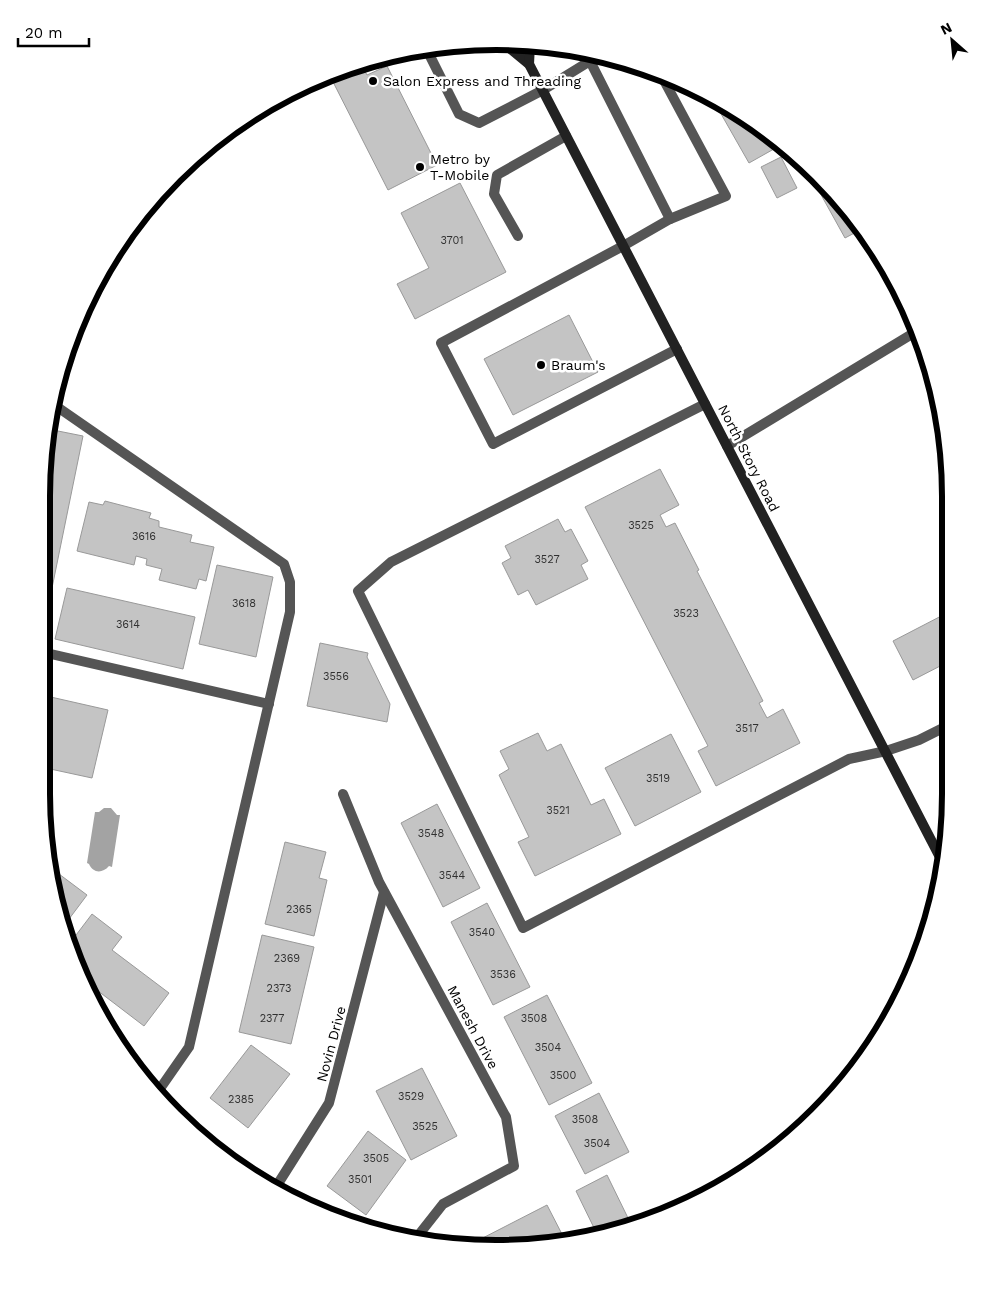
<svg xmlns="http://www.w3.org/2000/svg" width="992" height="1290" font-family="'Work Sans',sans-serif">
<rect width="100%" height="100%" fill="#fff"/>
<path fill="#a3a3a3" d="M104,808H111L117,815H120L112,867L109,866C102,874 93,873 89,864L87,863L95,812H99Z"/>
<g fill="#c4c4c4" stroke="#999">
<polygon points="361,64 367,75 387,66 437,165 388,190 329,74"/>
<polygon points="712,98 749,118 781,145 749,163"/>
<polygon points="781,157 797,188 777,198 761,167"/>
<polygon points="804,164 818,175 862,229 845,238"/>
<polygon points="460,183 506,272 415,319 397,284 429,268 401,213"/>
<polygon points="569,315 598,372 513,415 484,359"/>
<polygon points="48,429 83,436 42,637 42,467"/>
<polygon points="660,469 679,505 660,515 666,527 675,523 699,570 697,571 763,701 759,703 767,718 783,709 800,743 716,786 698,751 708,746 585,507"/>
<polygon points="105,501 151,513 149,518 159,521 159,527 192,535 190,542 214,547 206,581 199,579 196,589 159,580 162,569 146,565 147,559 136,556 134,565 77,551 89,502 103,505"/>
<polygon points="558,519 565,532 571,529 588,561 581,565 588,579 536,605 528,590 518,595 502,563 511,558 505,546"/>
<polygon points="217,565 273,577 256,657 199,644"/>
<polygon points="67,588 195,617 183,669 55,639"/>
<polygon points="947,613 947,646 940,650 946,663 913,680 893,641"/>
<polygon points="320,643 368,653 367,657 390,704 387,722 307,706"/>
<polygon points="42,695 108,710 92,778 41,767"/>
<polygon points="538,733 547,751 561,744 591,805 604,799 621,834 535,876 518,842 529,837 499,775 509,769 500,751"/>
<polygon points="671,734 701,792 635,826 605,768"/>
<polygon points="437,804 480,888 443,907 401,823"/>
<polygon points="285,842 326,852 319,878 327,880 314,936 265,924"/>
<polygon points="51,868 87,895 63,927 57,912"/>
<polygon points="487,903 530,987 493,1005 451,922"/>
<polygon points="92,914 122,937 112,950 169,993 144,1026 85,981 70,943"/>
<polygon points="262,935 314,947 291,1044 239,1032"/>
<polygon points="547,995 592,1083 549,1105 504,1017"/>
<polygon points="251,1045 290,1074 248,1128 210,1098"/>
<polygon points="422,1068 457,1136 411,1160 376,1091"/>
<polygon points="599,1093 629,1152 585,1174 555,1116"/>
<polygon points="368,1131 406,1160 366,1215 327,1186"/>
<polygon points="607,1175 628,1218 597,1234 576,1191"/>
<polygon points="547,1205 565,1240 525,1248 473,1243"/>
</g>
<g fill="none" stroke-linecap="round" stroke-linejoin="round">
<g stroke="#555" stroke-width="10">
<polyline points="426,48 459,114 479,123 543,90 590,61"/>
<polyline points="591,52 590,61 670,219"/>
<polyline points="660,73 726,196 670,219 623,246 441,343 493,444 677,349"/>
<polyline points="518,236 494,194 497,175 566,136"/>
<polyline points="53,404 284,564 290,582 290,612 189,1047 157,1093"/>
<polyline points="705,404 391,562 358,591 523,928 849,759 886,751"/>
<polyline points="727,446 917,331"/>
<polyline points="42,652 269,704"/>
</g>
<g stroke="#555" stroke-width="10">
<polyline points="886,751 919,740 947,726"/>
<polyline points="343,794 379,882 506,1117 514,1166 443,1204 417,1237"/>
<polyline points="274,1190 329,1103 384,892"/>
</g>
<g stroke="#222" stroke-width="10">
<polyline points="502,42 529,64 944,865"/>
<polyline points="529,64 530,45"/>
</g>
</g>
<g fill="#000" stroke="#fff" stroke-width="2">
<circle cx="373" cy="81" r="5"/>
<circle cx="420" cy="167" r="5"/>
<circle cx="541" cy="365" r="5"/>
</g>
<g text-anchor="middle" stroke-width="5" stroke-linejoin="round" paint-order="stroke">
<g font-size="11" fill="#313131">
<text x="452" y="244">3701</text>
<text x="641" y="529">3525</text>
<text x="144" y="540">3616</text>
<text x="547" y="563">3527</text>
<text x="244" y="607">3618</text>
<text x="686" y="617">3523</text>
<text x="128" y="628">3614</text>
<text x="336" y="680">3556</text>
<text x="747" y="732">3517</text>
<text x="658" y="782">3519</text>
<text x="558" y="814">3521</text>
<text x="431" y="837">3548</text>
<text x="452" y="879">3544</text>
<text x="299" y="913">2365</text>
<text x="482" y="936">3540</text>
<text x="287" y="962">2369</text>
<text x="503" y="978">3536</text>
<text x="279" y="992">2373</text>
<text x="272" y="1022">2377</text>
<text x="534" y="1022">3508</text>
<text x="548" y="1051">3504</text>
<text x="563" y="1079">3500</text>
<text x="411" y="1100">3529</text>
<text x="241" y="1103">2385</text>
<text x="585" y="1123">3508</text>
<text x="425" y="1130">3525</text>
<text x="597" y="1147">3504</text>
<text x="376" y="1162">3505</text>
<text x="360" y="1183">3501</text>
</g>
<g font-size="14" fill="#000" stroke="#fff" text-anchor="start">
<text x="383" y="86">Salon Express and Threading</text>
<text x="430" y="164">Metro by<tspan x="430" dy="16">T-Mobile</tspan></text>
<text x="551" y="370">Braum's</text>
</g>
<g font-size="14" fill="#000" stroke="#fff">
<text transform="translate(749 458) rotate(63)" y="5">North Story Road</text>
<text transform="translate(473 1027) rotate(62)" y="5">Manesh Drive</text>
<text transform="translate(331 1044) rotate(-75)" y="5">Novin Drive</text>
</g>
</g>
<path d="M0 0H992V1290H0ZM496 50H496A446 446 0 0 1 942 496V794A446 446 0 0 1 496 1240H496A446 446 0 0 1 50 794V496A446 446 0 0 1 496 50Z" fill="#fff" fill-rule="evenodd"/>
<path fill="none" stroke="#000" stroke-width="6" d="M496 50H496A446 446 0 0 1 942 496V794A446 446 0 0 1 496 1240H496A446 446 0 0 1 50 794V496A446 446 0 0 1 496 50Z"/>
<g transform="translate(952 40) rotate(333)" stroke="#ffffff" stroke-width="4" paint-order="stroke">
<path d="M0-4L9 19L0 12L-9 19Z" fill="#000000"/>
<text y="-8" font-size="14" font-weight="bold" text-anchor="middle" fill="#000000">N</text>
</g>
<path d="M18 38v8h71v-8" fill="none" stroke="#000000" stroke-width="2.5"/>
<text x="25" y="38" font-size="15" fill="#000000" stroke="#ffffff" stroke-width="4" paint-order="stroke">20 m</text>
</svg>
